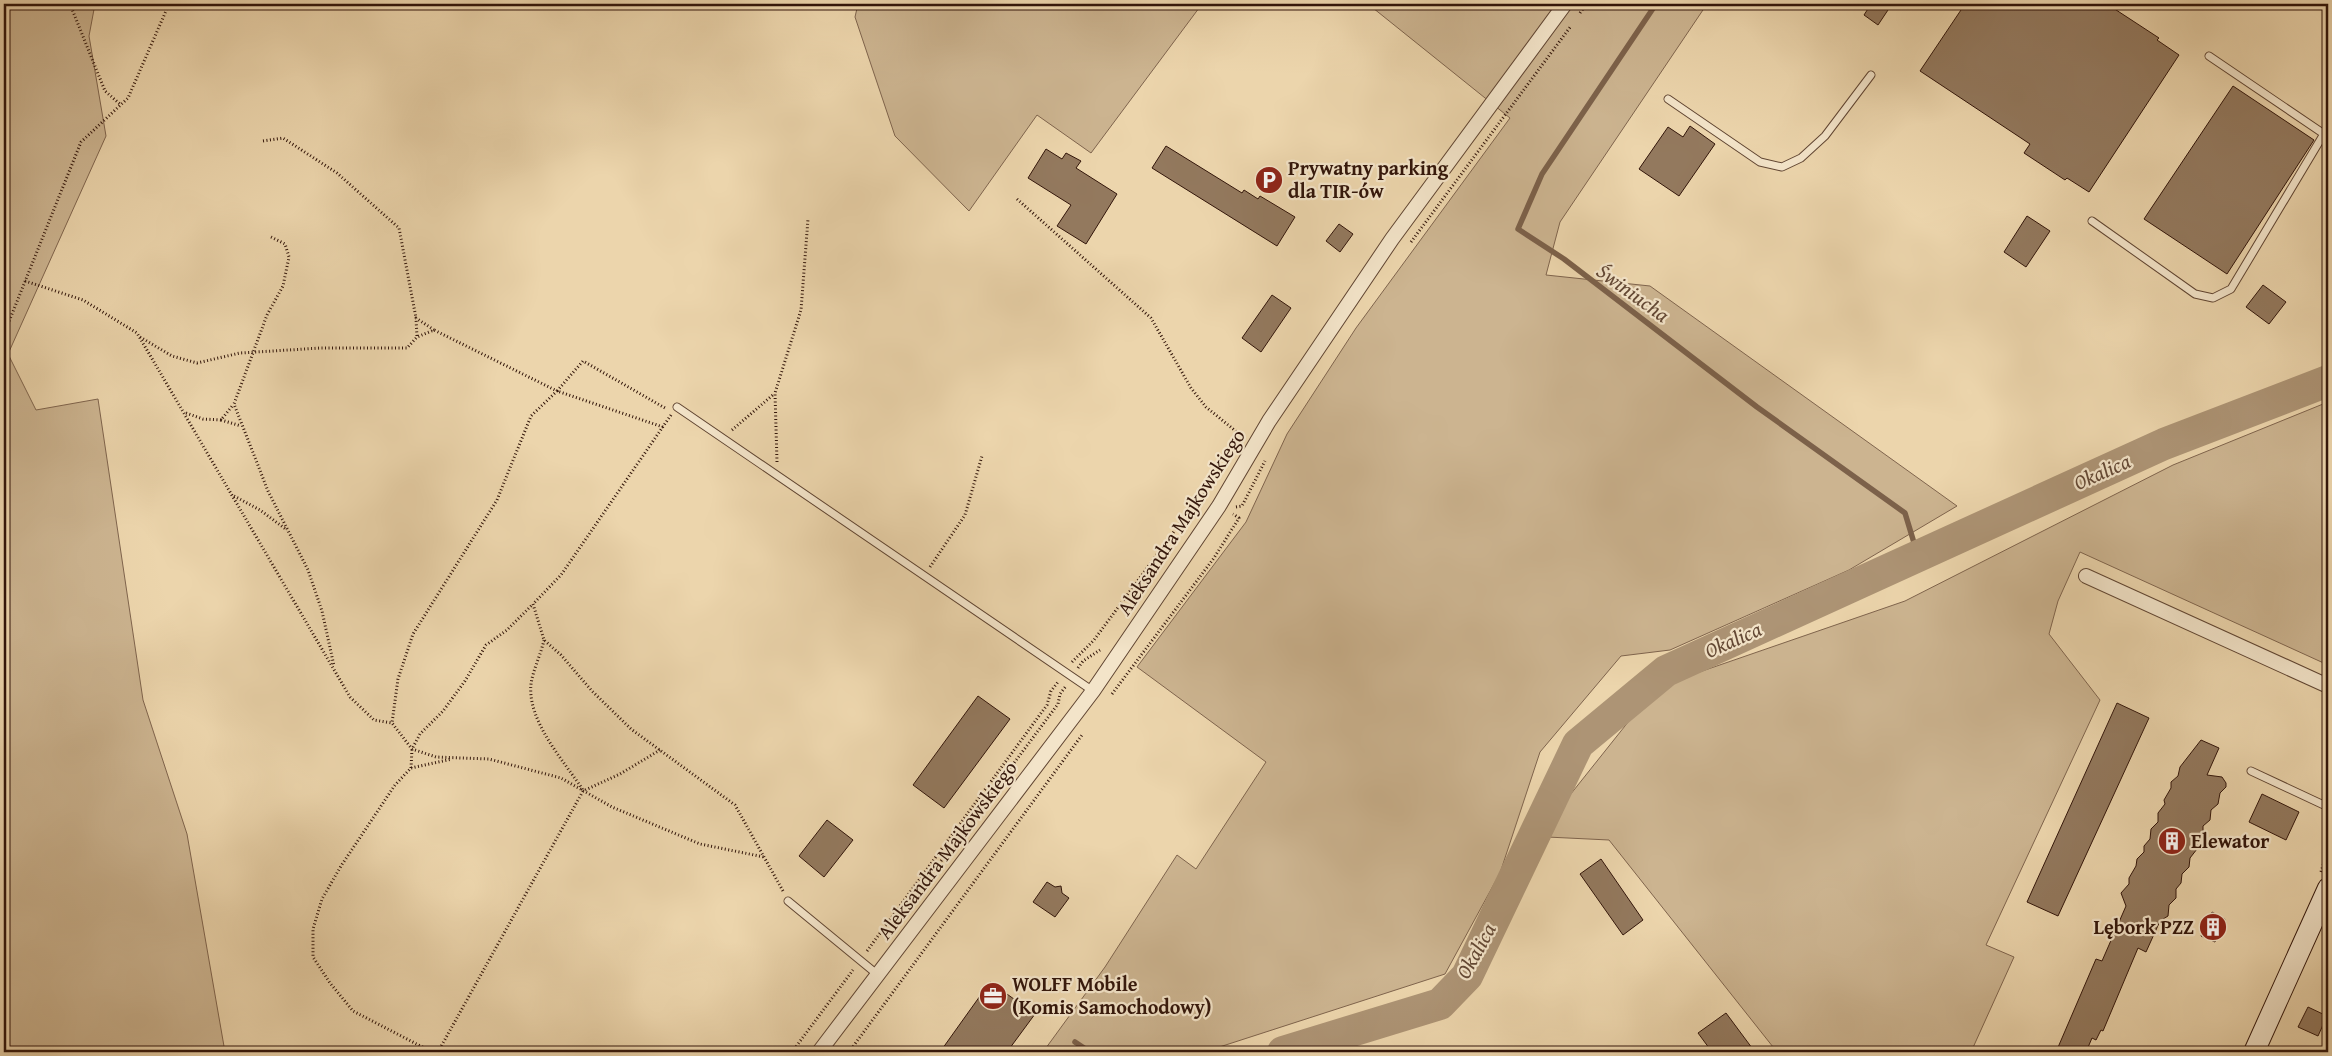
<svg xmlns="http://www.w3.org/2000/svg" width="2332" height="1056" font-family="'Gentium Book Plus',serif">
<rect width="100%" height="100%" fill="#ecd5ac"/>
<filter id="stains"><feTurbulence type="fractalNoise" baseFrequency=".004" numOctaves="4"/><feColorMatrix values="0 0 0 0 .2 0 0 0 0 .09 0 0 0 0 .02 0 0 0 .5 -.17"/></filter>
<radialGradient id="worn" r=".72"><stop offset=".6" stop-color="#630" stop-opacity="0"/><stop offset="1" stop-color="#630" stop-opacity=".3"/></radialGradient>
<g fill="#ccb490" stroke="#7f644d">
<polygon points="4,4 95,4 89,36 106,136 8,354 36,410 98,399 143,700 187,834 225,1052 4,1052"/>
<polygon points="858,4 1202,4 1091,153 1037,115 969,211 895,136 855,17"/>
<polygon points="1368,4 1707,4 1560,222 1546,275 1650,286 1957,506 1849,570 1670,650 1621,656 1540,752 1500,873 1445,974 1204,1052 1043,1052 1105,967 1177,855 1196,869 1266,762 1137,667 1246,522 1287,434 1356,328 1510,118"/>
<polygon points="2328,402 2328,665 2080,552 2058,601 2049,634 2100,700 1986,945 2014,957 1971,1052 1777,1052 1609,840 1547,837 1566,800 1656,687 1905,601 2173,465"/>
</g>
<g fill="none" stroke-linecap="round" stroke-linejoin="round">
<g stroke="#7c614a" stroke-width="5.5">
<polyline points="1656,4 1542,174 1518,229 1564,259 1757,407 1905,513 1918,556"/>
<polyline points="1075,1042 1090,1052"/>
</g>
<polyline stroke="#ad9475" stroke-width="32" points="1283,1052 1440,1004 1467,976 1578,744 1666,671 2164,444 2328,381"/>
</g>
<g fill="#93795e" stroke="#32150a">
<polygon points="1871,4 1892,4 1878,25 1864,15"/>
<polygon points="1965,4 2107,4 2159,38 2157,40 2179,55 2089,192 2067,178 2065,180 2024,153 2030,144 1920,71"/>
<polygon points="2233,86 2314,140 2227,274 2144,219"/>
<polygon points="1690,126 1715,144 1679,196 1639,169 1668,127 1683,137"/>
<polygon points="1166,146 1242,193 1244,190 1258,199 1260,196 1295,217 1277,246 1152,168"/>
<polygon points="1046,149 1062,159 1066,153 1081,161 1076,168 1117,194 1086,244 1057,226 1071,205 1028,178"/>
<polygon points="2027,216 2050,231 2026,267 2004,252"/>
<polygon points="1339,224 1353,234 1340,252 1326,241"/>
<polygon points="2263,285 2286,302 2269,324 2246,307"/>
<polygon points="1272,295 1291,308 1261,352 1242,338"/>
<polygon points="978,696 1010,719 944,808 913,785"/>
<polygon points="2117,703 2149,718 2058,916 2027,902"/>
<polygon points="2201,740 2219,748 2207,775 2222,777 2226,783 2226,787 2220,793 2218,804 2211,810 2210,820 2203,826 2203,835 2198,841 2197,849 2190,858 2189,867 2182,874 2181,883 2176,889 2176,898 2169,905 2168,916 2160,921 2146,952 2138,948 2103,1031 2101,1030 2096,1040 2092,1038 2086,1052 2056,1052 2096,959 2102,961 2126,906 2121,893 2129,884 2129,878 2136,866 2137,859 2144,852 2144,846 2150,839 2151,829 2158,822 2158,813 2165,804 2164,800 2171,788 2171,782 2178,776 2180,767"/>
<polygon points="2262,794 2299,812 2286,840 2249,822"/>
<polygon points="827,820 853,840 824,877 799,856"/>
<polygon points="1601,859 1643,920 1623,935 1580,874"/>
<polygon points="1047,882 1055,887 1061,886 1062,893 1069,898 1055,917 1033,902"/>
<polygon points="2212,912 2225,919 2215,942 2201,936"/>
<polygon points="990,982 1035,1014 1007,1052 940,1052"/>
<polygon points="2308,1007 2327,1016 2318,1036 2298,1027"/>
<polygon points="1726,1013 1755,1052 1712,1052 1698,1033"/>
</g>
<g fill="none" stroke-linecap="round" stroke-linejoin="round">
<defs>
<g id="lane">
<polyline points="2209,56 2324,134"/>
<polyline points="1668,99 1760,162 1782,167 1801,158 1825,136 1871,75"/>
<polyline points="2092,221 2195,294 2213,298 2231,289 2328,127"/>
<polyline points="677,407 1093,691"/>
<polyline points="2251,771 2328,807"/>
<polyline points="788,901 878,975"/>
</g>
<g id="street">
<polyline points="2086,576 2328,686"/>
<polyline points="819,1052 1093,691 1219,506 1269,421 1392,239 1565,4"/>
</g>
<polyline id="secondary" points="2254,1052 2328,888"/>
</defs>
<use href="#lane" stroke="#604532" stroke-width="9"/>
<use href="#street" stroke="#604532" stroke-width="16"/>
<use href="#secondary" stroke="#32150a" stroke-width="22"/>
<g stroke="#32150a" stroke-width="3" stroke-dasharray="1 2.5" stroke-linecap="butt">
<polyline points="70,4 105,91 121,105"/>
<polyline points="1580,13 1586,4"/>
<polyline points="263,141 283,138 337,173 399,228 416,318"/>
<polyline points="1017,199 1151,318 1191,388 1206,407 1243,437"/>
<polyline points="271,237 285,244 289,257 283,286 267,315 234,404 268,491 308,570 322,611 334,666"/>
<polyline points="1411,242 1571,26"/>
<polyline points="25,281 83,300 137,333 350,697 374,720 392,723"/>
<polyline points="434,330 416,318 417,337 434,330 557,391 531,416 497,500 413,634 398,679 392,723 412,749 436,757 489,759 561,778 612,807 700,844 764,857"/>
<polyline points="4,334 81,142 128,98 169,4"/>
<polyline points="140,337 172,356 197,363 240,353 321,348 407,348 417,337"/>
<polyline points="186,413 203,419 221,420 233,405"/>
<polyline points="671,415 561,575 533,604 544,640 561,655 592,691 631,729 735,805 783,891"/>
<polyline points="221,420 241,426"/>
<polyline points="663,427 557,391 583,361 665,408"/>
<polyline points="732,430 774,394"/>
<polyline points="777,462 775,393 801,310 808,219"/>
<polyline points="234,496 260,510 287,530"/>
<polyline points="1236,507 1242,506 1265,461"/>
<polyline points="930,567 965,515 982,456"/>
<path d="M544,640C541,654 533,670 531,684C527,721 564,761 583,790"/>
<polyline points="1072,662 1094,640 1201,495 1209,492"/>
<polyline points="1078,668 1083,661 1100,650"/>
<polyline points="1112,694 1214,558 1239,518 1233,514"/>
<polyline points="411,768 412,749 420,734 443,711 465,681 486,645 507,630 533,604"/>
<polyline points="941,861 1058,704 1060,694 1066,686"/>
<polyline points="2321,872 2328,849"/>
<polyline points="867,951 1047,705 1051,691 1058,682"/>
<polyline points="432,1052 353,1011 330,983 313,957 313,929 322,899 341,866 395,785 411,768 452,759"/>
<polyline points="438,1052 583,791 620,774 660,750"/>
<polyline points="792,1052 853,970"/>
<polyline points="849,1052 1082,735"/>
</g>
<use href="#lane" stroke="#f3e4c9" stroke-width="7"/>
<use href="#street" stroke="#f3e4c9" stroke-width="14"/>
<use href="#secondary" stroke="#f3e4c9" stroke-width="20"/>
</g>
<defs>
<symbol id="parking-disc" viewBox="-11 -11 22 22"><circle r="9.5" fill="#8f2418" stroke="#f3e4c9"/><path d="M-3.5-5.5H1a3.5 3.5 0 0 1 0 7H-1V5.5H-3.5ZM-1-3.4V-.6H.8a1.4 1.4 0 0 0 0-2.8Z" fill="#fff"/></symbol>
<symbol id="building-disc" viewBox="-11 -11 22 22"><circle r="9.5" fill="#8f2418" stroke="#f3e4c9"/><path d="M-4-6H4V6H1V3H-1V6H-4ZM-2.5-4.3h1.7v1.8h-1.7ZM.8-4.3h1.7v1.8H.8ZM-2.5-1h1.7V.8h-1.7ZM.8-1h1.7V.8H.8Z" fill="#fff"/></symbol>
<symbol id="office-disc" viewBox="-11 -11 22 22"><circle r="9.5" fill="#8f2418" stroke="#f3e4c9"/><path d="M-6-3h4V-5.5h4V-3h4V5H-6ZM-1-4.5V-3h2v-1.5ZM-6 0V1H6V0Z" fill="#fff"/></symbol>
</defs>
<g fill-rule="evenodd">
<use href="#parking-disc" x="1253" y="164" width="32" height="32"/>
<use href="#building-disc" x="2156" y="825" width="32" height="32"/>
<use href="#building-disc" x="2197" y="911" width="32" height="32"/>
<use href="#office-disc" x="977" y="980" width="32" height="32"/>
</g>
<g text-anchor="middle" stroke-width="4.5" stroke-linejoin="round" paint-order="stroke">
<g font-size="20" font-weight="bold" fill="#32150a" stroke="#f3e4c9" text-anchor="start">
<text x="1288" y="175">Prywatny parking<tspan x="1288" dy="23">dla TIR-ów</tspan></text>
<text x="2191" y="848">Elewator</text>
<text x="2194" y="934" text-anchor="end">Lębork PZZ</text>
<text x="1012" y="991">WOLFF Mobile<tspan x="1012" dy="23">(Komis Samochodowy)</tspan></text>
</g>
<g font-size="20" fill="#32150a" stroke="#f3e4c9">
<text transform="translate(1181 522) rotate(-57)" y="7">Aleksandra Majkowskiego</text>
<text transform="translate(947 850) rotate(-53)" y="7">Aleksandra Majkowskiego</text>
</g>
<g font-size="21" font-style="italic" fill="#634835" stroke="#f3e4c9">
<text transform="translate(1633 293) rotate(36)" y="7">Świniucha</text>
<text transform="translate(2102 472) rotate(-24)" y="7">Okalica</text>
<text transform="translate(1733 640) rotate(-24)" y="7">Okalica</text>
<text transform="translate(1476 951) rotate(-61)" y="7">Okalica</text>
</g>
</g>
<rect width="2332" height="1056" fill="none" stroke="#ecd5ac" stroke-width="20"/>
<rect x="5" y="5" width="2322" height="1046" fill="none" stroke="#32150a" stroke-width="2.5"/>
<rect x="10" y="10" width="2312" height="1036" fill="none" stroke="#32150a"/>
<rect width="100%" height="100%" filter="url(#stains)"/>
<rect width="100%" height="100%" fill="url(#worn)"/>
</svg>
